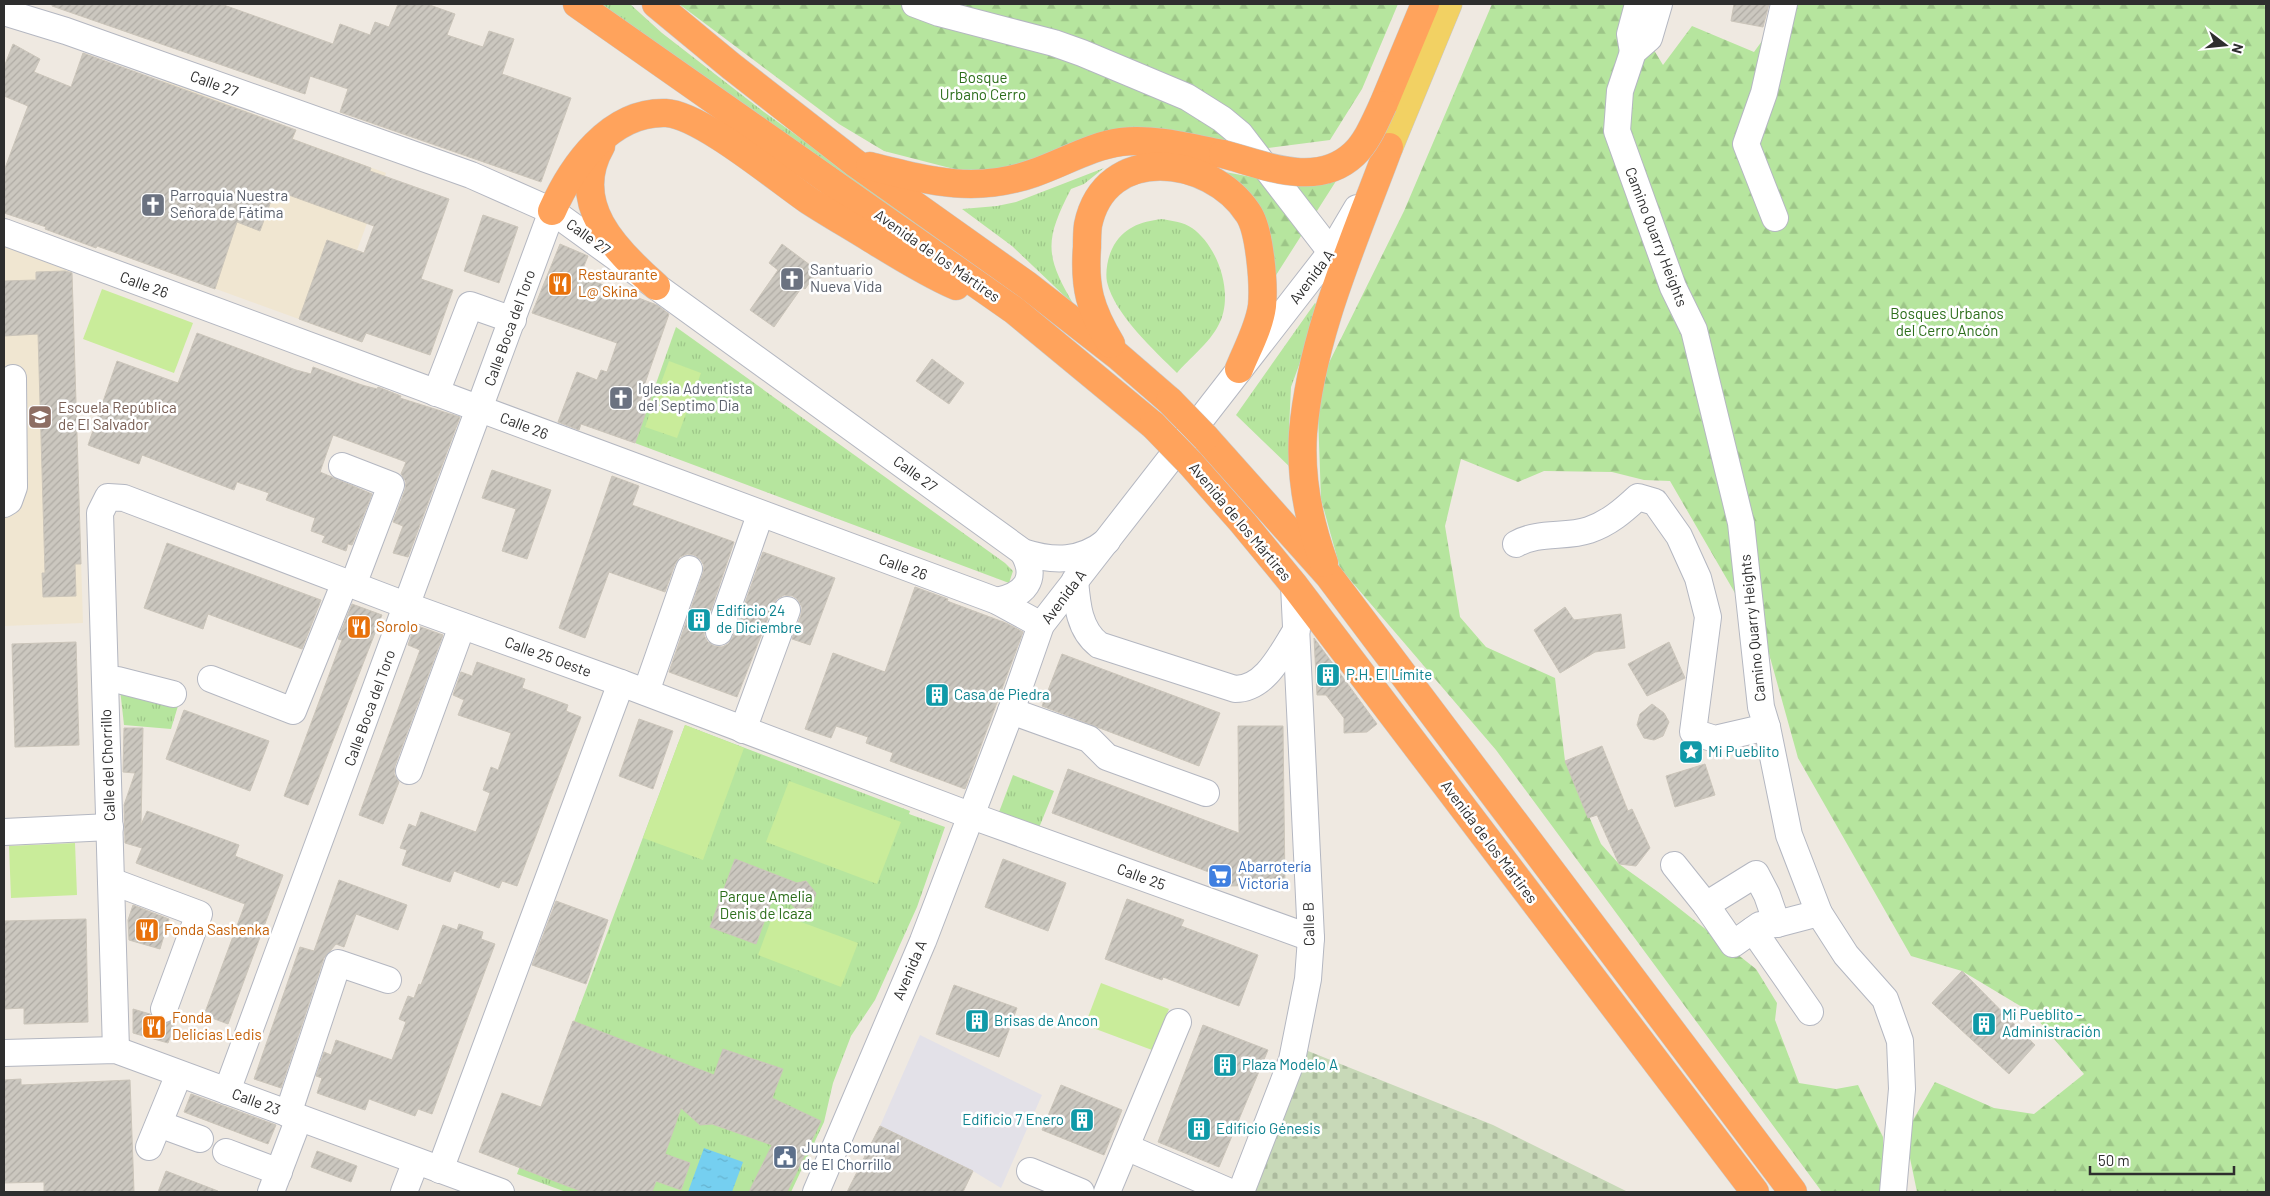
<svg xmlns="http://www.w3.org/2000/svg" width="2270" height="1196" font-family="Barlow,sans-serif">
<defs>
<pattern id="forest-firs" width="22" height="20" patternUnits="userSpaceOnUse" patternTransform="scale(1.25)"><rect width="22" height="20" fill="#b6e59e"/><path d="M5 1l3.5 6h-7zM16 11l3.5 6h-7z" fill="#9dc588"/></pattern>
<pattern id="cemetery-stones" width="16" height="16" patternUnits="userSpaceOnUse" patternTransform="scale(1.25)"><rect width="16" height="16" fill="#c8d9b8"/><path d="M2 7V4a2 2 0 0 1 4 0v3zM10 15v-3a2 2 0 0 1 4 0v3z" fill="#acbb9e"/></pattern>
<pattern id="park-tufts" width="24" height="20" patternUnits="userSpaceOnUse" patternTransform="scale(1.25)"><rect width="24" height="20" fill="#b6e59e"/><path d="M3 7l-1-3M5 7V3M7 7l1-3M15 17l-1-3M17 17v-4M19 17l1-3" fill="none" stroke="#9dc588"/></pattern>
<pattern id="water-ripples" width="26" height="14" patternUnits="userSpaceOnUse" patternTransform="scale(1.25)"><rect width="26" height="14" fill="#75cff0"/><path d="M2 4q2-2 4 0t4 0M15 11q2-2 4 0t4 0" fill="none" stroke="#66b2ce"/></pattern>
<pattern id="building-hatch" width="6" height="6" patternUnits="userSpaceOnUse" patternTransform="scale(1.25)"><rect width="6" height="6" fill="#cbc7bf"/><path d="M-1 1l2-2M0 6l6-6M5 7l2-2" fill="none" stroke="#afaba4"/></pattern>
</defs>
<rect width="100%" height="100%" fill="#efe9e1"/>
<polygon fill="#e3e1e8" points="920,1035 1042,1095 1001,1188 973,1171 880,1126"/>
<g fill="#f0e6d1">
<polygon points="164,80 296,130 293,139 386,173 357,250 391,263 362,342 103,248"/>
<polygon points="4,244 72,270 83,623 4,626"/>
</g>
<g fill="url(#forest-firs)">
<polygon points="679,4 1398,4 1362,89 1330,140 1245,151 1047,157 992,172 954,169 884,151 839,124"/>
<polygon points="1492,4 1626,4 1663,65 1692,26 1754,52 1789,4 2266,4 2266,1192 1917,1192 1905,1134 1935,1082 1994,1108 2034,1114 2084,1074 2032,1013 1962,971 1911,956 1798,758 1768,650 1670,481 1644,480 1612,472 1544,471 1518,482 1461,459 1445,526 1460,617 1486,647 1555,678 1565,761 1601,844 1619,864 1661,894 1756,969 1777,1003 1775,1020 1799,1083 1836,1089 1858,1085 1883,1137 1884,1192 1822,1192 1496,750 1340,568 1321,499 1317,387 1404,211"/>
<polygon points="1345,167 1271,283 1241,190 1225,172 1273,181"/>
</g>
<polygon fill="url(#cemetery-stones)" points="1308,1051 1493,1125 1628,1192 1253,1192"/>
<g fill="url(#park-tufts)">
<polygon points="599,4 630,4 662,33 764,112 980,267 973,271"/>
<path d="M1104,168L1084,184L1071,189C1044,241 1045,256 1074,305L1012,246L962,209L997,206L1016,202Z"/>
<path d="M1162,219C1173,221 1183,222 1192,228C1219,247 1235,296 1218,326C1210,342 1189,359 1177,373C1154,350 1115,315 1107,282C1105,272 1108,257 1112,249C1123,227 1140,222 1162,219Z"/>
<polygon points="1315,303 1320,308 1291,387 1289,429 1294,471 1236,415"/>
<polygon points="676,327 1005,563 1013,571 1009,583 635,443"/>
<polygon points="119,680 181,696 171,729 124,725"/>
<polygon points="685,725 910,811 909,814 945,827 917,907 875,1000 851,1036 833,1083 824,1122 791,1192 566,1192 517,1174"/>
<polygon points="1013,775 1054,791 1036,835 996,820"/>
</g>
<g fill="#c9ec9a">
<polygon points="102,289 193,323 174,373 83,339"/>
<polygon points="669,361 701,373 677,438 645,427"/>
<polygon points="685,725 744,748 703,860 643,838"/>
<polygon points="789,781 901,822 877,884 766,842"/>
<polygon points="75,843 77,895 11,898 9,846"/>
<polygon points="774,912 858,943 841,987 758,955"/>
<polygon points="1101,983 1169,1009 1152,1050 1085,1025"/>
</g>
<polygon fill="url(#water-ripples)" points="704,1148 743,1162 732,1192 688,1192"/>
<g fill="url(#building-hatch)" stroke="#cbc5ba">
<polygon points="52,4 221,4 333,44 340,24 370,35 375,22 389,27 398,4 427,4 455,14 447,35 483,47 489,31 514,39 502,74 571,98 541,182 340,112 348,89 310,76 305,94 52,6"/>
<polygon points="1734,4 1769,4 1763,27 1731,21"/>
<polygon points="13,44 40,59 34,72 71,87 83,53 296,130 292,139 371,168 370,171 449,199 421,279 453,290 430,355 366,333 362,342 299,319 327,240 364,253 374,226 275,190 260,231 237,222 215,289 97,246 96,248 45,229 46,227 4,213 4,171 28,106 4,96 4,67"/>
<polygon points="483,215 518,227 499,283 464,271"/>
<polygon points="560,244 588,256 580,276 657,305 669,314 644,386 654,389 635,443 581,424 579,430 558,422 577,372 597,380 601,370 607,372 617,343 532,313"/>
<polygon points="782,244 818,271 805,289 802,287 774,327 750,310 778,270 769,263"/>
<polygon points="65,271 72,273 81,564 75,564 76,596 43,597 42,573 45,573 38,334 4,336 4,281 36,280 36,272"/>
<polygon points="197,333 296,370 311,374 313,367 362,385 377,389 378,387 401,396 400,398 460,417 408,557 393,553 403,526 393,522 405,490 406,482 401,474 406,462 333,435 320,472 372,494 352,545 348,544 346,551 322,542 325,536 311,531 315,518 266,500 269,493 237,482 234,490 142,455 139,464 88,445 117,361 178,383"/>
<polygon points="932,359 964,383 949,404 916,381"/>
<polygon points="492,470 551,490 527,559 502,551 516,509 482,498"/>
<polygon points="612,476 639,486 632,505 734,542 705,628 704,635 707,641 714,646 722,647 728,644 733,637 763,552 835,578 810,645 792,639 801,615 802,607 798,600 793,596 784,595 777,599 773,605 737,697 669,672 703,573 704,566 701,560 694,555 687,554 680,557 675,564 665,592 609,572 585,638 559,628"/>
<polygon points="167,543 321,600 302,649 208,614 203,629 144,608"/>
<polygon points="915,587 948,599 947,601 1006,623 1023,632 965,789 890,761 893,753 866,743 868,737 836,726 831,738 805,729 833,653 885,672"/>
<polygon points="352,604 382,615 308,805 284,796 342,640 338,639"/>
<polygon points="1565,607 1574,620 1621,614 1625,648 1595,652 1560,673 1534,630"/>
<polygon points="415,625 443,635 395,766 394,774 399,782 383,824 359,815 420,650 408,645"/>
<polygon points="1314,638 1377,724 1367,732 1344,733 1344,718 1326,695 1317,695"/>
<polygon points="76,642 79,745 15,747 12,644"/>
<polygon points="1669,642 1685,678 1647,696 1628,664"/>
<polygon points="1062,654 1220,713 1199,766 1042,706"/>
<polygon points="477,662 525,679 522,688 568,705 566,711 581,717 517,886 502,881 499,888 454,871 450,882 402,865 407,850 400,848 409,824 416,827 421,812 476,832 490,793 483,790 491,767 498,770 511,733 458,715 464,700 453,695 461,672 472,676"/>
<polygon points="1652,704 1664,713 1669,722 1663,736 1654,740 1644,738 1637,725 1640,714"/>
<polygon points="184,710 269,741 250,791 166,759"/>
<polygon points="639,719 673,731 653,789 619,776"/>
<polygon points="1238,726 1283,726 1285,885 1227,886 1212,880 1214,874 1052,813 1068,769 1239,833"/>
<polygon points="124,728 143,728 141,825 147,811 239,845 235,856 283,875 228,1024 204,1015 245,904 136,863 142,848 125,843 124,805 135,773 123,772"/>
<polygon points="1602,746 1628,811 1632,809 1650,848 1636,866 1619,864 1597,815 1588,818 1565,761"/>
<polygon points="1705,764 1715,795 1675,807 1666,776"/>
<polygon points="735,859 797,883 806,881 816,893 812,907 797,910 776,889 756,944 710,927"/>
<polygon points="1003,859 1066,883 1048,931 985,907"/>
<polygon points="339,880 407,905 398,930 356,914 344,947 336,944 324,958 281,1088 254,1079 300,947 314,951"/>
<polygon points="1127,899 1184,920 1181,926 1258,955 1239,1006 1163,977 1162,980 1105,959"/>
<polygon points="556,901 608,920 586,984 532,965"/>
<polygon points="133,905 169,919 160,949 129,940 128,920"/>
<polygon points="86,919 88,1022 24,1024 24,1008 4,1009 4,921"/>
<polygon points="459,924 483,932 481,939 495,944 432,1114 418,1109 415,1116 369,1099 365,1110 317,1093 322,1078 316,1076 324,1052 331,1055 336,1040 392,1060 406,1022 399,1019 408,996 414,998 419,984 421,985 443,925 457,930"/>
<polygon points="1962,971 2035,1045 2009,1074 1932,1003"/>
<polygon points="954,985 1017,1008 999,1057 936,1034"/>
<polygon points="133,1009 150,1014 159,1023 176,1021 168,1043 133,1033"/>
<polygon points="573,1021 714,1075 723,1049 783,1069 772,1098 821,1121 787,1192 749,1192 772,1145 712,1124 700,1125 681,1108 665,1154 690,1163 681,1190 656,1181 652,1192 583,1192 479,1152 502,1093 541,1107"/>
<polygon points="1203,1025 1268,1050 1219,1167 1158,1142"/>
<polygon points="21,1079 21,1085 130,1080 134,1192 44,1192 44,1182 4,1183 4,1080"/>
<polygon points="1061,1085 1122,1110 1104,1155 1042,1130"/>
<polygon points="191,1094 276,1125 268,1144 184,1112"/>
<polygon points="880,1126 973,1171 963,1192 847,1192"/>
<polygon points="317,1151 357,1166 351,1182 311,1167"/>
<polygon points="166,1171 218,1191 218,1192 158,1192"/>
</g>
<g fill="none" stroke-linecap="round" stroke-linejoin="round">
<defs>
<g id="minor">
<polyline points="915,4 939,13 1054,43 1082,53 1187,97 1222,119 1240,134 1331,252"/>
<polyline points="1659,4 1649,38 1633,52 1620,91 1617,131 1673,287 1694,330 1741,523 1761,707 1767,727 1789,835 1819,913 1846,955 1885,999 1900,1041 1902,1089 1893,1192"/>
<path d="M4,12L66,31L471,175L552,211L1023,552C1054,562 1081,562 1107,541"/>
<polyline points="1633,52 1630,34 1638,4"/>
<polyline points="1775,218 1746,144 1764,93 1784,4"/>
<polyline points="4,232 997,601 1041,625"/>
<polyline points="436,393 470,305 513,320"/>
<polyline points="342,466 391,485 353,585"/>
<polyline points="4,504 9,501 14,487 13,378"/>
<path d="M1516,544C1538,531 1566,538 1589,530C1609,523 1623,511 1638,497L1655,502L1679,536L1698,578L1708,617L1693,732L1715,739L1767,727"/>
<path d="M1075,580C1077,604 1079,630 1099,645L1235,689C1266,689 1282,652 1297,629"/>
<path d="M997,601C1024,595 1039,580 1023,552"/>
<polyline points="719,632 760,515"/>
<polyline points="211,679 293,711 345,582"/>
<polyline points="118,680 173,694"/>
<polyline points="646,692 689,569"/>
<polyline points="1011,711 1089,739 1107,757 1206,793"/>
<polyline points="743,730 787,610"/>
<polyline points="409,771 462,626"/>
<polyline points="4,832 110,827"/>
<polyline points="1674,865 1706,905 1756,874 1767,895 1777,924"/>
<polyline points="111,881 199,914 164,1009"/>
<polyline points="1706,905 1733,944 1760,925 1777,924 1819,913"/>
<polyline points="1753,930 1810,1012"/>
<polyline points="116,1050 100,513 108,497 124,498 408,606 621,683 972,816 1311,938"/>
<polyline points="4,1053 116,1050 501,1192"/>
<polyline points="227,1091 552,211"/>
<polyline points="288,1114 338,963 388,980"/>
<polyline points="159,1124 200,1139"/>
<polyline points="149,1147 179,1074"/>
<polyline points="1126,1147 1230,1192"/>
<polyline points="226,1152 279,1172"/>
<polyline points="440,1170 621,683"/>
<polyline points="1030,1171 1081,1192"/>
<polyline points="271,1192 299,1118"/>
<polyline points="404,1192 416,1161"/>
<polyline points="816,1192 923,941 1011,711 1041,625 1331,252 1357,208"/>
<polyline points="1107,1192 1178,1022"/>
<polyline points="1241,1192 1292,1060 1308,979 1311,938 1294,585"/>
</g>
<polyline id="major" points="1389,147 1448,4"/>
<g id="highway">
<polyline points="577,4 1015,311 1153,425"/>
<polyline points="656,4 731,66 854,162 1027,285 1118,356 1170,401"/>
<polyline points="1383,105 1425,4"/>
<path d="M601,146C568,203 615,250 656,286"/>
<path d="M870,166C929,181 975,194 1034,173C1063,163 1091,146 1121,142C1155,138 1190,148 1223,154"/>
<path d="M552,211C572,166 610,111 666,113C701,115 776,178 808,200C828,213 849,225 870,238C898,255 926,273 956,286"/>
<path d="M1111,344C1090,309 1084,288 1087,247C1087,240 1087,232 1088,225C1105,143 1210,155 1248,213C1260,230 1264,285 1262,306C1259,328 1247,349 1239,369"/>
<polyline points="1205,437 1329,576 1793,1192"/>
<polyline points="1190,463 1243,523 1294,585 1755,1192"/>
<path d="M1324,563C1309,522 1300,477 1303,433C1311,335 1355,239 1389,147"/>
</g>
</defs>
<use href="#minor" stroke="#b4b7c1" stroke-width="28"/>
<use href="#major" stroke="#c9c9c9" stroke-width="29"/>
<use href="#highway" stroke="#c9c9c9" stroke-width="29"/>
<use href="#minor" stroke="#fff" stroke-width="26"/>
<use href="#major" stroke="#f2d163" stroke-width="28"/>
<use href="#highway" stroke="#ffa35c" stroke-width="28"/>
<defs>
<g id="highway-bridge">
<path d="M1223,154C1264,165 1317,189 1354,154C1367,142 1375,122 1383,105"/>
<polyline points="1170,401 1205,437"/>
<polyline points="1153,425 1190,463"/>
</g>
</defs>
<use href="#highway-bridge" stroke="#c9c9c9" stroke-width="29" stroke-linecap="butt"/>
<use href="#highway-bridge" stroke="#ffa35c" stroke-width="28"/>
</g>
<defs>
<symbol id="church-square" viewBox="-11 -11 22 22"><rect x="-9" y="-9" width="18" height="18" rx="4" fill="#6b7280" stroke="#fff"/><path d="M-1.2-6h2.4v3.5h3.3v2.4h-3.3V6h-2.4V-.1h-3.3v-2.4h3.3Z" fill="#fff"/></symbol>
<symbol id="restaurant-square" viewBox="-11 -11 22 22"><rect x="-9" y="-9" width="18" height="18" rx="4" fill="#e8710a" stroke="#fff"/><path d="M-5-6h1v4h1v-4h1v4h1v-4h1v5L-1.5 .5V6h-2V.5L-5-1ZM5-6V6H3V1.5H1.5Q1.5-4 5-6Z" fill="#fff"/></symbol>
<symbol id="school-square" viewBox="-11 -11 22 22"><rect x="-9" y="-9" width="18" height="18" rx="4" fill="#8d6e63" stroke="#fff"/><path d="M0-5L7-2L0 1L-7-2ZM-4 1L0 2.5L4 1V4Q0 6-4 4Z" fill="#fff"/></symbol>
<symbol id="building-square" viewBox="-11 -11 22 22"><rect x="-9" y="-9" width="18" height="18" rx="4" fill="#0f9aa8" stroke="#fff"/><path d="M-4-6H4V6H1V3H-1V6H-4ZM-2.5-4.3h1.7v1.8h-1.7ZM.8-4.3h1.7v1.8H.8ZM-2.5-1h1.7V.8h-1.7ZM.8-1h1.7V.8H.8Z" fill="#fff"/></symbol>
<symbol id="sight-square" viewBox="-11 -11 22 22"><rect x="-9" y="-9" width="18" height="18" rx="4" fill="#0f9aa8" stroke="#fff"/><path d="M0-6L1.8-2.2L6-1.7L2.9 1.2L3.7 5.4L0 3.3L-3.7 5.4L-2.9 1.2L-6-1.7L-1.8-2.2Z" fill="#fff"/></symbol>
<symbol id="supermarket-square" viewBox="-11 -11 22 22"><rect x="-9" y="-9" width="18" height="18" rx="4" fill="#3f7fe0" stroke="#fff"/><path d="M-6-5.5h2.5l.6 2H6L4.5 2H-2.5L-4.4-4H-6ZM-1.5 3.2a1.3 1.3 0 1 0 .1 0ZM3 3.2a1.3 1.3 0 1 0 .1 0Z" fill="#fff"/></symbol>
<symbol id="civic-square" viewBox="-11 -11 22 22"><rect x="-9" y="-9" width="18" height="18" rx="4" fill="#5c6f8a" stroke="#fff"/><path d="M-.6-6.5H3V-4.5H.6V-3L4-1V1h2V6H-6V1h2V-1L-.6-3ZM-1.2 2.5V6h2.4V2.5Z" fill="#fff"/></symbol>
</defs>
<g fill-rule="evenodd">
<use href="#church-square" x="139" y="191" width="28" height="28"/>
<use href="#church-square" x="778" y="265" width="28" height="28"/>
<use href="#restaurant-square" x="546" y="270" width="28" height="28"/>
<use href="#church-square" x="607" y="384" width="28" height="28"/>
<use href="#school-square" x="26" y="403" width="28" height="28"/>
<use href="#building-square" x="685" y="606" width="28" height="28"/>
<use href="#restaurant-square" x="345" y="613" width="28" height="28"/>
<use href="#building-square" x="1314" y="661" width="28" height="28"/>
<use href="#building-square" x="923" y="681" width="28" height="28"/>
<use href="#sight-square" x="1677" y="738" width="28" height="28"/>
<use href="#supermarket-square" x="1206" y="862" width="28" height="28"/>
<use href="#restaurant-square" x="133" y="916" width="28" height="28"/>
<use href="#building-square" x="963" y="1007" width="28" height="28"/>
<use href="#building-square" x="1970" y="1010" width="28" height="28"/>
<use href="#restaurant-square" x="140" y="1013" width="28" height="28"/>
<use href="#building-square" x="1211" y="1051" width="28" height="28"/>
<use href="#building-square" x="1068" y="1106" width="28" height="28"/>
<use href="#building-square" x="1185" y="1115" width="28" height="28"/>
<use href="#civic-square" x="771" y="1143" width="28" height="28"/>
</g>
<g text-anchor="middle" stroke-width="5" stroke-linejoin="round" paint-order="stroke">
<g font-size="15" fill="#2c6e1b" stroke="#fff">
<text x="983" y="83">Bosque<tspan x="983" dy="17">Urbano Cerro</tspan></text>
<text x="1947" y="319">Bosques Urbanos<tspan x="1947" dy="17">del Cerro Ancón</tspan></text>
<text x="766" y="902">Parque Amelia<tspan x="766" dy="17">Denis de Icaza</tspan></text>
</g>
<g font-size="15" fill="#2e2e2e" stroke="#fff">
<text transform="translate(214 84) rotate(20)" y="5">Calle 27</text>
<text transform="translate(588 237) rotate(36)" y="5">Calle 27</text>
<text transform="translate(1656 237) rotate(69)" y="5">Camino Quarry Heights</text>
<text transform="translate(937 256) rotate(35)" y="5">Avenida de los Mártires</text>
<text transform="translate(1312 277) rotate(-53)" y="5">Avenida A</text>
<text transform="translate(144 285) rotate(20)" y="5">Calle 26</text>
<text transform="translate(510 328) rotate(-70)" y="5">Calle Boca del Toro</text>
<text transform="translate(524 426) rotate(21)" y="5">Calle 26</text>
<text transform="translate(915 474) rotate(36)" y="5">Calle 27</text>
<text transform="translate(1240 522) rotate(50)" y="5">Avenida de los Mártires</text>
<text transform="translate(903 567) rotate(20)" y="5">Calle 26</text>
<text transform="translate(1064 597) rotate(-53)" y="5">Avenida A</text>
<text transform="translate(1753 628) rotate(-96)" y="5">Camino Quarry Heights</text>
<text transform="translate(548 657) rotate(20)" y="5">Calle 25 Oeste</text>
<text transform="translate(370 708) rotate(-70)" y="5">Calle Boca del Toro</text>
<text transform="translate(108 765) rotate(-92)" y="5">Calle del Chorrillo</text>
<text transform="translate(1489 842) rotate(53)" y="5">Avenida de los Mártires</text>
<text transform="translate(1141 877) rotate(20)" y="5">Calle 25</text>
<text transform="translate(1309 924) rotate(-91)" y="5">Calle B</text>
<text transform="translate(910 970) rotate(-67)" y="5">Avenida A</text>
<text transform="translate(256 1102) rotate(20)" y="5">Calle 23</text>
</g>
<g font-size="15" fill="#5b616d" stroke="#fff" text-anchor="start">
<text x="170" y="201">Parroquia Nuestra<tspan x="170" dy="17">Señora de Fátima</tspan></text>
<text x="810" y="275">Santuario<tspan x="810" dy="17">Nueva Vida</tspan></text>
<text x="638" y="394">Iglesia Adventista<tspan x="638" dy="17">del Septimo Dia</tspan></text>
</g>
<g font-size="15" fill="#c56008" stroke="#fff" text-anchor="start">
<text x="578" y="280">Restaurante<tspan x="578" dy="17">L@ Skina</tspan></text>
<text x="376" y="632">Sorolo</text>
<text x="164" y="935">Fonda Sashenka</text>
<text x="172" y="1023">Fonda<tspan x="172" dy="17">Delicias Ledis</tspan></text>
</g>
<g font-size="15" fill="#785e54" stroke="#fff" text-anchor="start">
<text x="58" y="413">Escuela República<tspan x="58" dy="17">de El Salvador</tspan></text>
</g>
<g font-size="15" fill="#0d838f" stroke="#fff" text-anchor="start">
<text x="716" y="616">Edificio 24<tspan x="716" dy="17">de Diciembre</tspan></text>
<text x="1346" y="680">P.H. El Límite</text>
<text x="954" y="700">Casa de Piedra</text>
<text x="1708" y="757">Mi Pueblito</text>
<text x="2002" y="1020">Mi Pueblito -<tspan x="2002" dy="17">Administración</tspan></text>
<text x="994" y="1026">Brisas de Ancon</text>
<text x="1242" y="1070">Plaza Modelo A</text>
<text x="1064" y="1125" text-anchor="end">Edificio 7 Enero</text>
<text x="1216" y="1134">Edificio Génesis</text>
</g>
<g font-size="15" fill="#366cbe" stroke="#fff" text-anchor="start">
<text x="1238" y="872">Abarrotería<tspan x="1238" dy="17">Victoria</tspan></text>
</g>
<g font-size="15" fill="#4e5e75" stroke="#fff" text-anchor="start">
<text x="802" y="1153">Junta Comunal<tspan x="802" dy="17">de El Chorrillo</tspan></text>
</g>
</g>
<rect width="2270" height="1196" fill="none" stroke="#2e2e2e" stroke-width="10"/>
<g transform="translate(2225 45) rotate(106)" stroke="#ffffff" stroke-width="4" paint-order="stroke">
<path d="M0-4L9 19L0 12L-9 19Z" fill="#2e2e2e"/>
<text y="-8" font-size="14" font-weight="bold" text-anchor="middle" fill="#2e2e2e">N</text>
</g>
<path d="M2090 1166v8h144v-8" fill="none" stroke="#2e2e2e" stroke-width="2.5"/>
<text x="2098" y="1166" font-size="15" fill="#2e2e2e" stroke="#ffffff" stroke-width="4" paint-order="stroke">50 m</text>
</svg>
